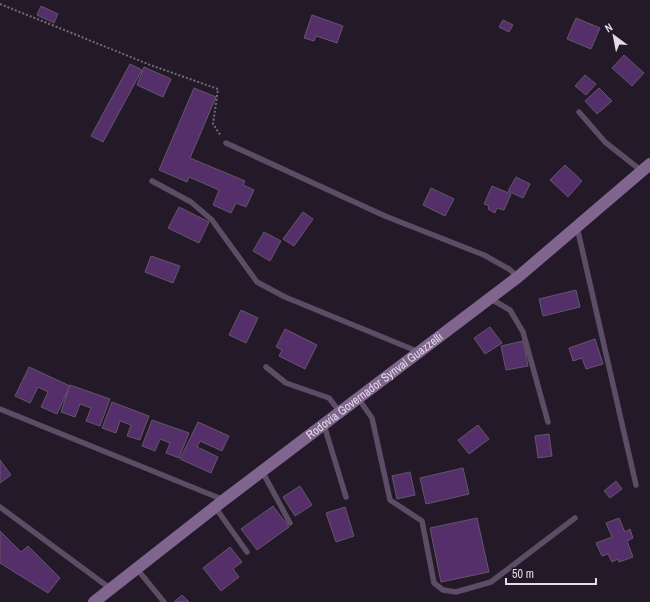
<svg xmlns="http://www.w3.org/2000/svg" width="650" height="602" font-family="'Archivo Narrow',sans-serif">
<rect width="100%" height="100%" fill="#231928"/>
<g fill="#552f69" stroke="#625769">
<polygon points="41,6 58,14 54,23 37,15"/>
<polygon points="312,15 343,26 337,43 316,36 314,41 304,38"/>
<polygon points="576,18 600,28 591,49 567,39"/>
<polygon points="503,20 513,25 509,32 499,27"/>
<polygon points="624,55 644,73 632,86 612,68"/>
<polygon points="130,64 142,70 103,142 91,136"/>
<polygon points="144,67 171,79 163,97 137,85"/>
<polygon points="585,75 596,84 586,95 575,86"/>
<polygon points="194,88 216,97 190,158 245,181 243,185 254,190 246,207 236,203 231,213 213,205 219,190 189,177 187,182 159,170"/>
<polygon points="599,88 612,101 597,114 585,101"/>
<polygon points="565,165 582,181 568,197 550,180"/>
<polygon points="516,177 530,184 523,198 508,191"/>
<polygon points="492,186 511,194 504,210 497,208 495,213 488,209 489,206 484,204"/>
<polygon points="431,188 454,199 445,216 423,205"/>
<polygon points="179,207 209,222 199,243 168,228"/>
<polygon points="303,212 313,219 294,246 283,239"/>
<polygon points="264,232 281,241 270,261 253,251"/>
<polygon points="151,256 180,266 173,283 145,272"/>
<polygon points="576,290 580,307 543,316 539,299"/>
<polygon points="241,310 258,318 246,343 229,335"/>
<polygon points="490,327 502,343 485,354 474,338"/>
<polygon points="285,329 317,345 305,369 279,356 282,350 276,347"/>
<polygon points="595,339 603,364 586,369 582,358 573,361 569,348"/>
<polygon points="523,341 528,366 506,370 501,346"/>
<polygon points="29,367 70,386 57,414 41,407 48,392 38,387 30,403 15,396"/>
<polygon points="70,385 110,399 100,426 86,421 91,408 80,404 75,417 61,412"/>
<polygon points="112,402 149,416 140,440 127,436 131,425 120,421 116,433 102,428"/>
<polygon points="152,420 189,433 179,458 166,453 170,443 160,439 155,451 142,446"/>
<polygon points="198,422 229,436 222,451 200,441 197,447 218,457 211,473 180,459"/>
<polygon points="478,425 489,439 469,454 458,440"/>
<polygon points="549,434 552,456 538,458 535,436"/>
<polygon points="0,460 11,475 0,483"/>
<polygon points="463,468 469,494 426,504 420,478"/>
<polygon points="410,472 415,495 397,499 392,476"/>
<polygon points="616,481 622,489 610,498 604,491"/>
<polygon points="300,486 312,505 295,516 283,497"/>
<polygon points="273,506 289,527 257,550 241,529"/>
<polygon points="345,507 354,536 336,542 326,513"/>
<polygon points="477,518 489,572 441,582 430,528"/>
<polygon points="619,518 625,532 630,529 633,538 627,541 633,557 619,562 618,559 612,562 608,554 602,556 596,543 612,537 606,523"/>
<polygon points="0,531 21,552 28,546 60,578 48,593 0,563"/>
<polygon points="230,547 242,562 233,569 239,577 221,591 203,568"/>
<polygon points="182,595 189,602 174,602"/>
</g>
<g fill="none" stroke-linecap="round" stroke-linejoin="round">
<polyline stroke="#746b79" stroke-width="2" stroke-dasharray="2 2" stroke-linecap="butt" points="0,4 153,66 218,89 213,124 221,136"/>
<g stroke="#5c4c66" stroke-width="5.5">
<polyline points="579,112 605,142 643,172"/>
<polyline points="226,143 385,216 484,255 509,269 518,277"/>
<polyline points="152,181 191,202 212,220 257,282 285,297 419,352"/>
<polyline points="577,227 636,485"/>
<polyline points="491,299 510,310 523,332 548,422"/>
<polyline points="266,367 286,383 329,398 340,412"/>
<polyline points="358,398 372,418 390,500 422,521 434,583 443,590 456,592 491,582 575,518"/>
<polyline points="0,409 224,500"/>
<polyline points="324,425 346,497"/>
<polyline points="262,471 290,523"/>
<polyline points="0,507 111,589"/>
<polyline points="215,507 247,552"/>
<polyline points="137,569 164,602"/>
</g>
<path stroke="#80658f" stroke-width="12" id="s1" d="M94,602L224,500L518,277L650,164"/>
</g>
<g text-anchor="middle" stroke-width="3" stroke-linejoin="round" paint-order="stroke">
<g font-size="12" fill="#e3dce7" stroke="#231928">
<text dy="4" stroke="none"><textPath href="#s1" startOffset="354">Rodovia Governador Synval Guazzelli</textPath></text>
</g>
</g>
<g transform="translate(614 36) rotate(328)" stroke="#231928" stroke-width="3" paint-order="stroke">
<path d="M0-3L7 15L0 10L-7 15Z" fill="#e3dce7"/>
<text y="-6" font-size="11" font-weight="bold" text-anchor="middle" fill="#e3dce7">N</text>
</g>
<path d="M506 578v6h90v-6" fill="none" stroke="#e3dce7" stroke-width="2"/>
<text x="512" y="578" font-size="12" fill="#e3dce7" stroke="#231928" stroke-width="3" paint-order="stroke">50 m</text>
</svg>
